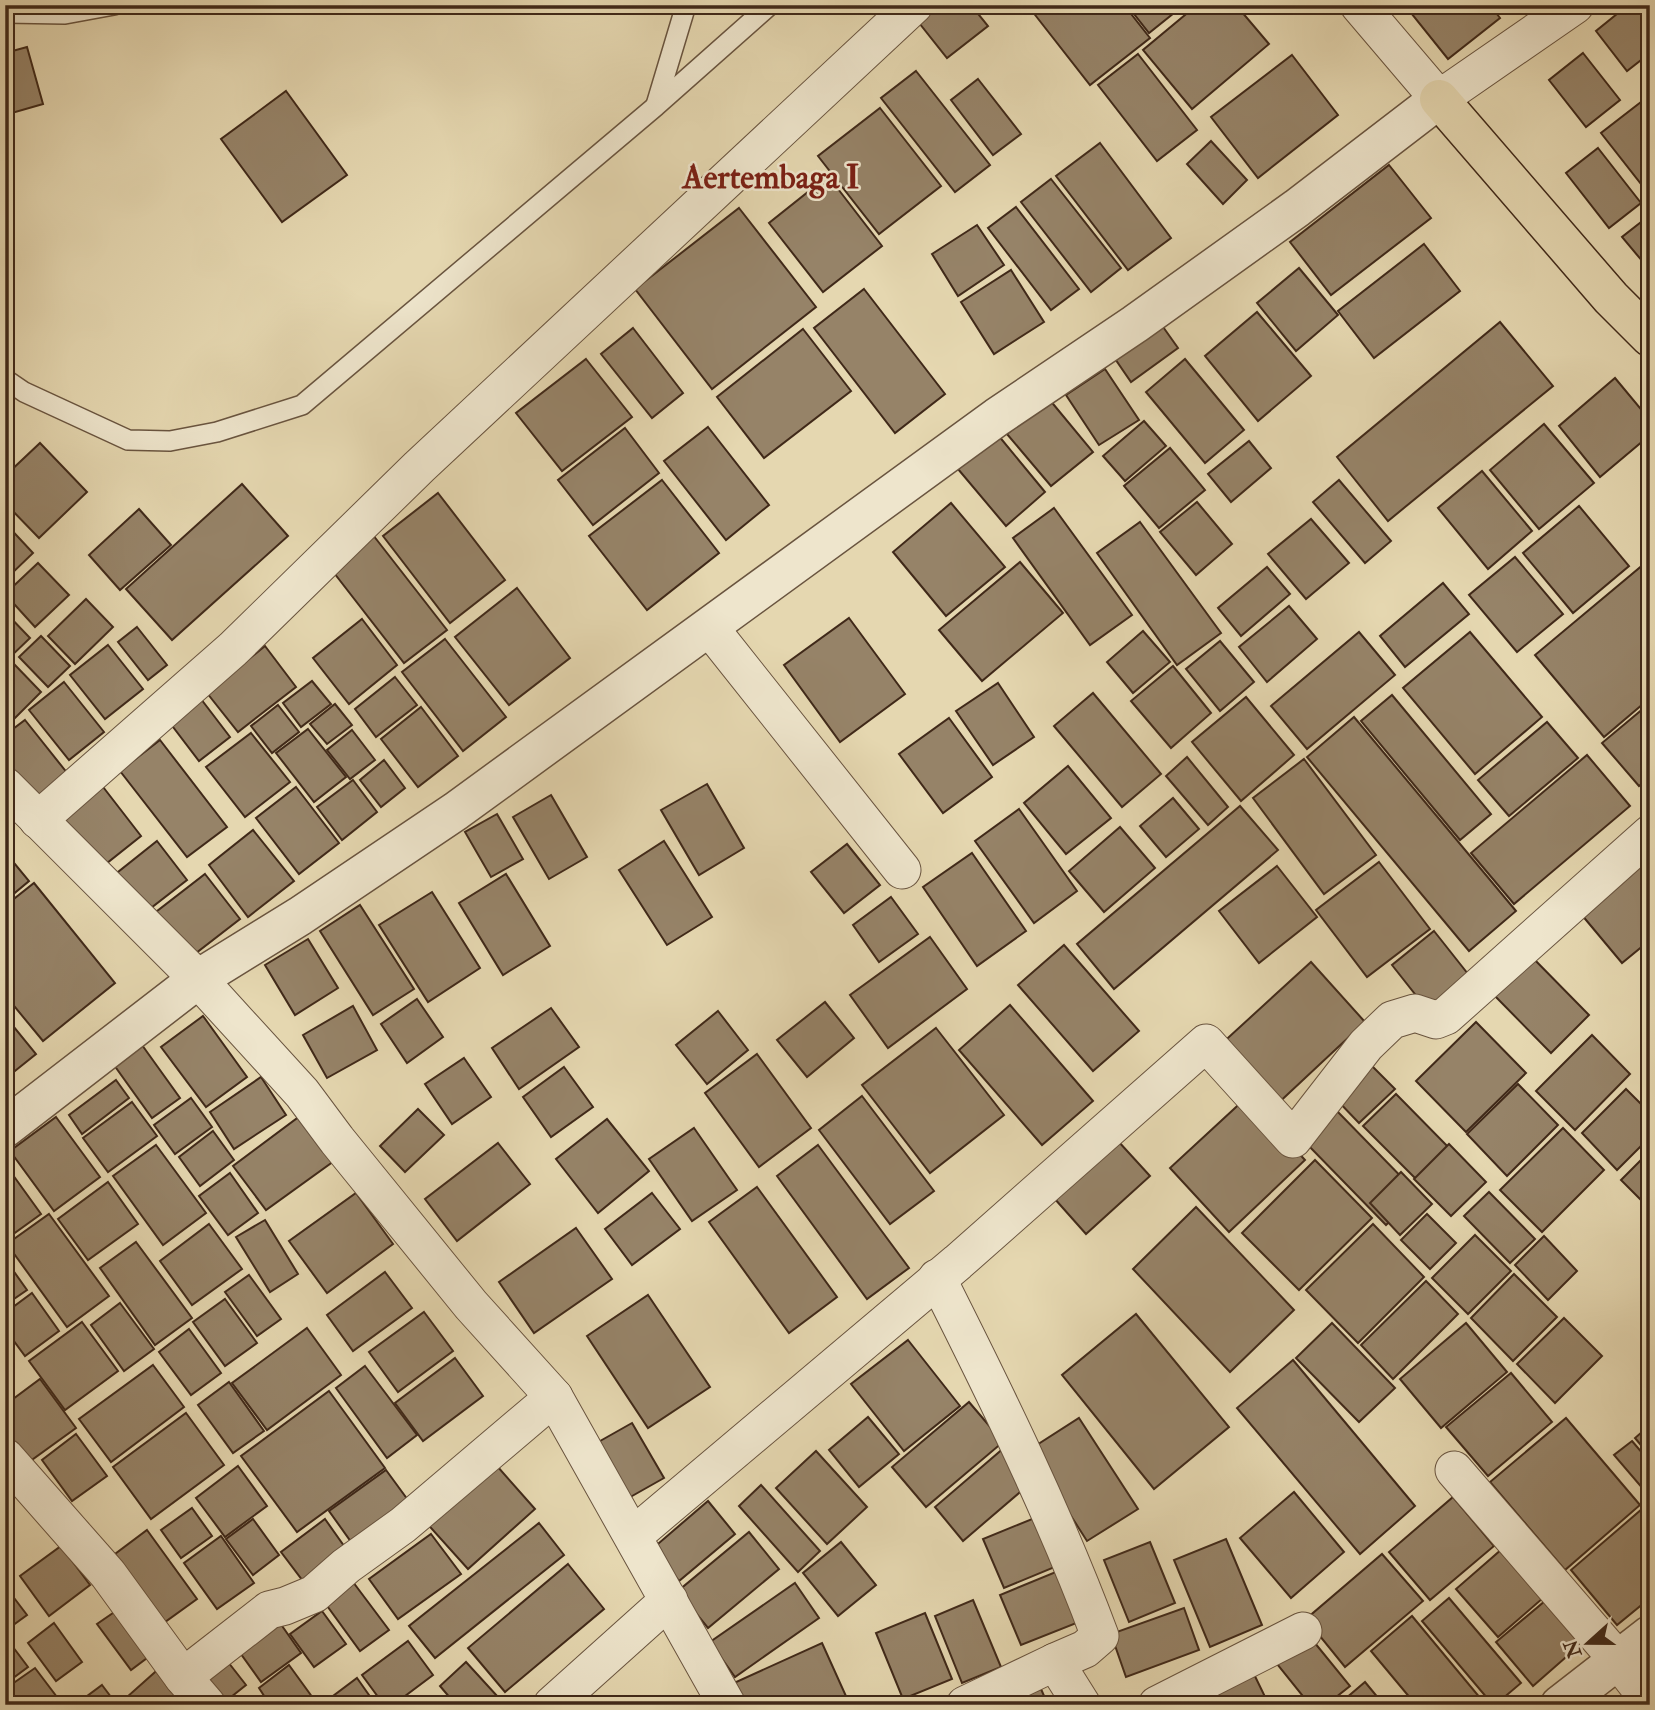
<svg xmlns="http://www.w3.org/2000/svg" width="1655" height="1710" font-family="'IM FELL Double Pica',serif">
<rect width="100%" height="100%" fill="#e5d7b0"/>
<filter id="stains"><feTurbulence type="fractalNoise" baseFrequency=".00286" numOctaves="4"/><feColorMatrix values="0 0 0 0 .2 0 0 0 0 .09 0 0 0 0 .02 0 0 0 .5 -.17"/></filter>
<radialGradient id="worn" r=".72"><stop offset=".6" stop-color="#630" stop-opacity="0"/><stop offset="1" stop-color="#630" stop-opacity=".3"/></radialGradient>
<g fill="#968368" stroke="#402919" stroke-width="2">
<polygon points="924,5 971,5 988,26 947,58 912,14"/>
<polygon points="989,5 1005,5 996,13"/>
<polygon points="1039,5 1124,5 1150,38 1090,85 1032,11"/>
<polygon points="1127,5 1184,5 1149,33"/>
<polygon points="1197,5 1236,5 1269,44 1192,109 1143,50"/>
<polygon points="1421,5 1490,5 1500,18 1448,59 1411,13"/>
<polygon points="1502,5 1516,5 1507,12"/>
<polygon points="1628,5 1650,5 1650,53 1627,71 1596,31"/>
<polygon points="27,47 43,104 5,115 5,53"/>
<polygon points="1583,53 1620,100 1586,127 1549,80"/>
<polygon points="1138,54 1197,130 1157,161 1098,85"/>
<polygon points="1292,55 1338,115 1258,178 1211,117"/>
<polygon points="916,71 990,165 955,192 881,98"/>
<polygon points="978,79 1021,134 993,155 951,100"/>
<polygon points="286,91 347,175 282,222 221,139"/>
<polygon points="1650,95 1650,185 1645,189 1601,133"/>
<polygon points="880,108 941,186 879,234 818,156"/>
<polygon points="1211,141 1247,180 1223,204 1187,164"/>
<polygon points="1100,143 1171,238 1128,270 1056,176"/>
<polygon points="1598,148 1641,203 1609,228 1566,173"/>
<polygon points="1389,165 1431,218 1331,295 1290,242"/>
<polygon points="828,176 882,246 823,292 769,223"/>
<polygon points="1051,179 1121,268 1091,292 1021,202"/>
<polygon points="1016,207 1079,289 1051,310 988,228"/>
<polygon points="739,208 816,307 712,389 635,289"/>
<polygon points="1650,215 1650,257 1643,262 1622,237"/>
<polygon points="977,225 1004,265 958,296 932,254"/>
<polygon points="1424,244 1460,291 1374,358 1338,311"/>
<polygon points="1299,268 1338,315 1296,351 1257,303"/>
<polygon points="1011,270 1044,322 994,354 961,302"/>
<polygon points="864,289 945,394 895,433 814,328"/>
<polygon points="1257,312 1311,376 1258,421 1205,356"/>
<polygon points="1156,317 1178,348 1131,382 1109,350"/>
<polygon points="1500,322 1553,386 1388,521 1337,457"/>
<polygon points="633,328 683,393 652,418 601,354"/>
<polygon points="803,329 851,391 764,458 717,397"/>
<polygon points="586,359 632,417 562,471 516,413"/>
<polygon points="1185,359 1244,430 1205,463 1146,392"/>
<polygon points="1105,369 1139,420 1099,445 1066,395"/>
<polygon points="1615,378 1650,420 1650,435 1600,477 1559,426"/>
<polygon points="1049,399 1093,452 1051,486 1007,434"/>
<polygon points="1144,421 1166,446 1125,481 1103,456"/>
<polygon points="1544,424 1594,483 1539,529 1490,470"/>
<polygon points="708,427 769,505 726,540 664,461"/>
<polygon points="625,428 659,473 593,525 558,480"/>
<polygon points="998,435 1045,492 1006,526 958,469"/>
<polygon points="1249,441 1271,468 1231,502 1208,474"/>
<polygon points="40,443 87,492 39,538 5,503 5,476"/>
<polygon points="1170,448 1205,490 1159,528 1124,486"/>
<polygon points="1482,471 1532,531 1488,569 1438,508"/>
<polygon points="662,480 719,553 647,610 589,536"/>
<polygon points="1339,480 1391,541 1365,563 1313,502"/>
<polygon points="242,484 288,536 172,640 126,589"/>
<polygon points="438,493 505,580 450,623 383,536"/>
<polygon points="1197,502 1232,544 1196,575 1160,532"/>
<polygon points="951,503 1005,567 946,616 893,552"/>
<polygon points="1579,506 1629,566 1573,613 1523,553"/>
<polygon points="1054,508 1132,615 1090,645 1013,538"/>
<polygon points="139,509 171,545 120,590 89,555"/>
<polygon points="1311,519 1349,563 1306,599 1268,554"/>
<polygon points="1140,522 1221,633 1177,665 1097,553"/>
<polygon points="5,523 33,553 5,580"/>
<polygon points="373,535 447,630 404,663 331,569"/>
<polygon points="1515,557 1563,614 1517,652 1469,595"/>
<polygon points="1650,559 1650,698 1604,737 1535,655"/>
<polygon points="1020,562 1063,613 982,681 939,630"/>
<polygon points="38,563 69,595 35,627 5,594"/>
<polygon points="1267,567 1290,594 1241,636 1218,608"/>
<polygon points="1443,583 1469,614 1405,667 1380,636"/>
<polygon points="517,588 570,658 509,705 455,637"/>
<polygon points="86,599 113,627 75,664 48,636"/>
<polygon points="1289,606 1317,639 1267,682 1239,647"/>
<polygon points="5,612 30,638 5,662"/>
<polygon points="849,618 905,694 840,742 784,665"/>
<polygon points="362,619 397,665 349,704 313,658"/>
<polygon points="137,627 167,665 148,680 118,642"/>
<polygon points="1143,631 1170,662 1133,693 1107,662"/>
<polygon points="1359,632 1395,675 1307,749 1271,706"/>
<polygon points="1470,632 1542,717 1475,774 1403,688"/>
<polygon points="41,636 70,666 48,687 19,657"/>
<polygon points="445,639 506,717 463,751 402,672"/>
<polygon points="1220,641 1254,682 1220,711 1186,669"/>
<polygon points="108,645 143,689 105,719 70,675"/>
<polygon points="265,646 296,687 238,732 207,693"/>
<polygon points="14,664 41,692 8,725 5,723 5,672"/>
<polygon points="1173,666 1211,713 1171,748 1131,701"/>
<polygon points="395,677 417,705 376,737 355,709"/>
<polygon points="312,681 331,704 301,727 283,703"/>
<polygon points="64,682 104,732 69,760 29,710"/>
<polygon points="998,683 1034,737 993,765 956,711"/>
<polygon points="1093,693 1161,774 1122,807 1054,726"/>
<polygon points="1392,695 1491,814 1460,840 1361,721"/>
<polygon points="1246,697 1294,755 1241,801 1192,742"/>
<polygon points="201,699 230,737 199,761 170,723"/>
<polygon points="1650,703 1650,777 1639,786 1602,743"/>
<polygon points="335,704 352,725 327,744 310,724"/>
<polygon points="278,705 299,732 272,753 251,726"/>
<polygon points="421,707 458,756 418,787 381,739"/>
<polygon points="1354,717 1516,911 1469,951 1307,757"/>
<polygon points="949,718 992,777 943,813 899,754"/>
<polygon points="25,720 68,774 29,804 5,774 5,735"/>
<polygon points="1547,722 1578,758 1509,816 1478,780"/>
<polygon points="308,729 346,777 314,802 276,753"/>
<polygon points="352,730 375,760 350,779 327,750"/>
<polygon points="251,733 290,782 245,817 206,767"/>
<polygon points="160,740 227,827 187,857 120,771"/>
<polygon points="1587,755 1630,806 1514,904 1471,853"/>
<polygon points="1187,757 1228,807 1208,825 1166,776"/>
<polygon points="1304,759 1376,855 1324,894 1253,798"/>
<polygon points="384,760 405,788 381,807 360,780"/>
<polygon points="1068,766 1111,818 1066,854 1024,803"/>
<polygon points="353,780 377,812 342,840 317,807"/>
<polygon points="100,783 141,836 97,871 56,818"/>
<polygon points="707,784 744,848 699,875 661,810"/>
<polygon points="296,787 339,843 299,874 256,818"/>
<polygon points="551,795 587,857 549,879 513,817"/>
<polygon points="1173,798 1199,829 1166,857 1140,826"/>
<polygon points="1240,806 1278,850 1114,989 1077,944"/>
<polygon points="1019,809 1077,891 1034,923 975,841"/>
<polygon points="497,814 523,859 491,877 465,832"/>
<polygon points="1120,827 1155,868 1104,912 1069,871"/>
<polygon points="253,830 294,881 248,917 209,865"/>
<polygon points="157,841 187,880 138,918 108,880"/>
<polygon points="664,841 712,917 667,945 619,870"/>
<polygon points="847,844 880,885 844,913 811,872"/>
<polygon points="1650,845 1650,940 1622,963 1576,908"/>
<polygon points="5,852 29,881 5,901"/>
<polygon points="972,853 1026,931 977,966 923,887"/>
<polygon points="1379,862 1430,929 1367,977 1316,910"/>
<polygon points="1277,866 1317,917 1259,963 1219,911"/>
<polygon points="205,874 240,919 187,960 152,915"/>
<polygon points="506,874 550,946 503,975 459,903"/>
<polygon points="34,883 115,983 43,1041 5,995 5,906"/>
<polygon points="432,892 480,968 428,1002 379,925"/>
<polygon points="891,897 918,934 879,962 853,925"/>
<polygon points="360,905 414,989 373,1015 320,931"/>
<polygon points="1434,931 1472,979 1430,1013 1392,965"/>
<polygon points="930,937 967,989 888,1048 850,995"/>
<polygon points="308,939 338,988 295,1015 265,965"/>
<polygon points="1064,945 1139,1031 1093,1071 1018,985"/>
<polygon points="1528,953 1589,1015 1551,1053 1490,991"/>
<polygon points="1311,962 1365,1022 1273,1108 1218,1047"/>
<polygon points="417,999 443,1037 407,1063 381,1024"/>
<polygon points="825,1002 854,1038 807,1077 777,1040"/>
<polygon points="1010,1005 1093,1101 1042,1145 959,1050"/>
<polygon points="353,1006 377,1050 327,1078 303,1035"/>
<polygon points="551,1008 579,1047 519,1089 492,1048"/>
<polygon points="718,1011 748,1050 707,1084 676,1045"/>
<polygon points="5,1016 36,1054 5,1079"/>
<polygon points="203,1016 247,1077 206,1107 161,1047"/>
<polygon points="1476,1022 1526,1073 1466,1132 1416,1081"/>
<polygon points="936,1028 1004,1115 930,1173 862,1085"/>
<polygon points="1592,1035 1630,1074 1575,1130 1536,1091"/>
<polygon points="142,1045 180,1098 152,1118 114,1065"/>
<polygon points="757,1054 811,1128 759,1167 705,1093"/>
<polygon points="464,1058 491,1097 452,1124 425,1084"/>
<polygon points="1370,1064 1395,1089 1359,1123 1335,1098"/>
<polygon points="564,1067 593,1107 551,1137 523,1097"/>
<polygon points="261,1077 286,1115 234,1149 210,1112"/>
<polygon points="116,1080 129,1098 82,1134 69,1115"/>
<polygon points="1518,1084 1558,1125 1507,1176 1467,1134"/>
<polygon points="1626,1089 1650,1113 1650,1137 1617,1170 1582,1133"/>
<polygon points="1396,1094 1459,1158 1427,1190 1363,1126"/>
<polygon points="862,1096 934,1191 890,1224 819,1130"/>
<polygon points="1247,1097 1305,1160 1229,1232 1170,1168"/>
<polygon points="191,1098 212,1127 175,1154 154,1125"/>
<polygon points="132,1102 157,1136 108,1172 83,1138"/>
<polygon points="418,1109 444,1135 405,1172 380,1146"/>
<polygon points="1336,1110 1418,1194 1386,1225 1304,1141"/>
<polygon points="300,1116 334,1161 266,1210 233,1166"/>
<polygon points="56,1117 100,1177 54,1211 10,1151"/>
<polygon points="607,1119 649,1171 598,1213 556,1159"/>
<polygon points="694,1128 737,1190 692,1221 649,1159"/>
<polygon points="1563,1128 1604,1170 1542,1232 1500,1190"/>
<polygon points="213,1131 234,1160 200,1186 179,1157"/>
<polygon points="1118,1141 1150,1176 1086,1234 1054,1198"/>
<polygon points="498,1143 530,1184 457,1241 425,1199"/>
<polygon points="1449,1144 1486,1182 1451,1216 1414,1179"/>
<polygon points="156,1145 206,1213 163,1245 113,1176"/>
<polygon points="818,1145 909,1268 867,1299 777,1176"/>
<polygon points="1650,1151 1650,1209 1621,1180"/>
<polygon points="1315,1160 1372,1218 1299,1290 1242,1233"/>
<polygon points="5,1164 41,1214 5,1240"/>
<polygon points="1401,1172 1432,1204 1400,1235 1370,1203"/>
<polygon points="230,1173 258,1213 228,1235 199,1196"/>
<polygon points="108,1182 138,1224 88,1260 58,1219"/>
<polygon points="757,1187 837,1297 789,1333 709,1222"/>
<polygon points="1489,1192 1535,1239 1510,1263 1464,1216"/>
<polygon points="356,1193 393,1244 327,1293 289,1241"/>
<polygon points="652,1193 680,1229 632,1265 605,1229"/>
<polygon points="1196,1207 1294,1310 1230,1372 1133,1269"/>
<polygon points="49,1214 109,1296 67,1327 7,1244"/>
<polygon points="1427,1214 1456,1243 1430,1269 1401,1240"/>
<polygon points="265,1220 298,1274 270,1292 236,1237"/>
<polygon points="209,1224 242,1269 192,1305 160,1261"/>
<polygon points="1373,1224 1424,1277 1358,1343 1306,1290"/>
<polygon points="576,1228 612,1279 534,1333 499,1282"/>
<polygon points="1475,1235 1511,1271 1468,1314 1432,1278"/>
<polygon points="1544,1236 1577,1271 1548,1300 1515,1265"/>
<polygon points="136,1242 192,1318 155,1345 100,1268"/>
<polygon points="5,1259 27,1290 5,1305"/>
<polygon points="385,1272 412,1308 353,1351 327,1315"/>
<polygon points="1514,1274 1557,1317 1513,1361 1471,1318"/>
<polygon points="249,1275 281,1319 257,1336 225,1292"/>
<polygon points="1426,1281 1458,1314 1393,1379 1361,1345"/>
<polygon points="32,1293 59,1331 25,1356 5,1329 5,1313"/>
<polygon points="648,1295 710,1387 648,1428 587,1336"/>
<polygon points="225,1299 257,1343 225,1366 193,1322"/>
<polygon points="120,1303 154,1349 124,1371 91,1325"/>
<polygon points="424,1312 453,1351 398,1392 369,1352"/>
<polygon points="1136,1314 1229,1427 1154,1489 1062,1375"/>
<polygon points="1564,1318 1602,1356 1555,1403 1517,1364"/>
<polygon points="82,1322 118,1371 65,1410 29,1361"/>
<polygon points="1332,1323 1395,1388 1359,1422 1296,1358"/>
<polygon points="1466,1323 1507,1372 1441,1428 1400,1379"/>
<polygon points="307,1328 341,1375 267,1430 232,1383"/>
<polygon points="189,1329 221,1373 191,1395 159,1352"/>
<polygon points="908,1340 960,1406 904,1451 851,1384"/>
<polygon points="455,1358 483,1396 423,1441 395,1403"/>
<polygon points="1293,1360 1415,1506 1360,1554 1237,1408"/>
<polygon points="153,1365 184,1407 111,1462 79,1419"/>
<polygon points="365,1366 417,1435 387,1458 336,1388"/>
<polygon points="1511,1373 1552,1422 1488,1476 1446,1427"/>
<polygon points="40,1379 76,1428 22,1467 5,1444 5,1405"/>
<polygon points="229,1382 264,1431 233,1453 198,1405"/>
<polygon points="329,1391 385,1468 297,1532 241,1456"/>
<polygon points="969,1402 1003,1442 926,1507 892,1467"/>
<polygon points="186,1413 224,1465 151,1519 113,1467"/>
<polygon points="868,1417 899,1454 859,1487 829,1450"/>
<polygon points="1079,1418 1138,1509 1087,1541 1029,1450"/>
<polygon points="1566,1418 1640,1505 1565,1570 1490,1482"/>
<polygon points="632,1423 664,1478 625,1500 593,1445"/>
<polygon points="1650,1425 1650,1456 1635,1438"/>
<polygon points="76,1434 107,1476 72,1501 42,1460"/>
<polygon points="1632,1441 1650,1462 1650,1497 1614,1455"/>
<polygon points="1005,1447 1033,1481 963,1541 935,1507"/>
<polygon points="816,1451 867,1507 827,1544 776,1488"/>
<polygon points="490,1458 535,1509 468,1569 423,1519"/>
<polygon points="238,1466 267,1506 225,1537 196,1498"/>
<polygon points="386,1470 416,1511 359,1553 329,1511"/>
<polygon points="761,1485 820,1551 798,1572 739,1506"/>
<polygon points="1294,1492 1344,1552 1291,1598 1240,1538"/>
<polygon points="1453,1497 1494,1546 1430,1600 1389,1552"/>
<polygon points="708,1501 735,1534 679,1581 652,1549"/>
<polygon points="192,1508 212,1536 181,1558 161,1530"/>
<polygon points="1642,1509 1650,1518 1650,1598 1617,1625 1571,1570"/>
<polygon points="1042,1515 1062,1564 1004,1588 983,1539"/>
<polygon points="253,1519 279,1555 253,1575 226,1539"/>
<polygon points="325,1519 349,1553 306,1585 281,1552"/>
<polygon points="539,1523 564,1555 435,1658 409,1626"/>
<polygon points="147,1530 197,1599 165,1622 115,1554"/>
<polygon points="749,1532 779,1569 708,1628 678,1591"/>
<polygon points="431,1534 461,1574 398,1619 369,1579"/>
<polygon points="221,1536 254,1583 217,1609 184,1563"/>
<polygon points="1226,1539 1262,1625 1210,1647 1174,1560"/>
<polygon points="841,1542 876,1585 838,1616 803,1573"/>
<polygon points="1150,1542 1175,1603 1129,1622 1104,1560"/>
<polygon points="61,1546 90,1585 49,1616 20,1576"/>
<polygon points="1502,1549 1543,1598 1498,1637 1456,1589"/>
<polygon points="1382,1554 1423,1601 1345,1667 1306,1619"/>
<polygon points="568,1564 604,1609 505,1692 468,1648"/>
<polygon points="1063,1569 1084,1620 1021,1645 1000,1595"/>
<polygon points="353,1582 389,1630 360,1651 325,1603"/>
<polygon points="795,1583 819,1618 735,1677 710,1642"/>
<polygon points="5,1586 27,1615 5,1631"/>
<polygon points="1449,1598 1521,1683 1495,1705 1493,1705 1422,1621"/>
<polygon points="973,1600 1001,1667 962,1683 935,1616"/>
<polygon points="1545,1601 1581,1644 1533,1686 1496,1642"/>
<polygon points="126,1604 159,1649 131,1670 97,1624"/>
<polygon points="1184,1608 1199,1650 1126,1677 1111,1634"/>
<polygon points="322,1611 346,1644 314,1667 290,1634"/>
<polygon points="273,1613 301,1653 261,1682 233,1643"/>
<polygon points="925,1613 952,1679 903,1699 876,1633"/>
<polygon points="1412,1616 1486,1705 1416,1705 1371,1651"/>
<polygon points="54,1623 82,1662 56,1681 28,1643"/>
<polygon points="1310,1637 1350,1686 1326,1705 1310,1705 1277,1664"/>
<polygon points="7,1639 28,1667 5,1684 5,1640"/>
<polygon points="408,1641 433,1675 393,1705 384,1705 362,1675"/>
<polygon points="822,1643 850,1705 744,1705 734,1683"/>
<polygon points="221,1653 246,1685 221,1705 192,1676"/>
<polygon points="466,1662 498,1697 490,1705 456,1705 440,1686"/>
<polygon points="163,1665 198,1705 134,1705 127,1697"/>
<polygon points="289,1665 318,1705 270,1705 259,1688"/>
<polygon points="35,1668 63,1705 5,1705 5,1689"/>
<polygon points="1251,1668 1269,1705 1219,1705 1211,1688"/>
<polygon points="357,1678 376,1705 321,1705"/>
<polygon points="1365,1682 1384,1705 1338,1705"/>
<polygon points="102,1685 117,1705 75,1705"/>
<polygon points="1041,1689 1048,1705 1002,1705"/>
<polygon points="677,1699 680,1705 664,1705"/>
</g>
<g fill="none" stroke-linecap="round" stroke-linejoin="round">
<defs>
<g id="service">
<polyline points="5,13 65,14 114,5"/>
<polyline points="656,105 686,5"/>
<polyline points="5,379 24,392 128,440 170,441 217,432 302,405 656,106 770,5"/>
</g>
<g id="minor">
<polyline points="1359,5 1439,99 1575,5"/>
<polyline points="709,627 902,870"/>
<polyline points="5,786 198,979 302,1093 337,1140 471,1305 554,1397 727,1705"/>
<polyline points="38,820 233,649 419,467 914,5"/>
<path d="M937,1278C996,1395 1054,1513 1100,1636L1085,1649L1055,1662L1082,1705"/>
<polyline points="5,1457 108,1574 183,1677 207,1705"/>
<polyline points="1454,1470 1618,1660 1650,1701"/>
<polyline points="633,1536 958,1262 1206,1043 1293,1139 1366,1045 1392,1020 1415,1013 1436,1020 1446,1016 1650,834"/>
<polyline points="183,1677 269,1610 285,1606 314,1594 346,1566 403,1525 554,1397"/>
<polyline points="552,1705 669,1600"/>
<polyline points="965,1705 1055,1662"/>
<polyline points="1157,1705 1303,1631"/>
</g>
<g id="tertiary">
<polyline points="5,1128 198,979 300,916 456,811 997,417 1135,324 1297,208 1439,99"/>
<polyline points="1560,1705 1650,1635"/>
</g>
<polyline id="trunk" points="1439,99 1611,298 1650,337"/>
</defs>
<use href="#service" stroke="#69543f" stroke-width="22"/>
<use href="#minor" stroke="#69543f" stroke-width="39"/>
<use href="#tertiary" stroke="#69543f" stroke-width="41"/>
<use href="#trunk" stroke="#402919" stroke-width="41"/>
<use href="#service" stroke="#eee5cc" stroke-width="19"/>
<use href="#minor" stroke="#eee5cc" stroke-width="37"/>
<use href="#tertiary" stroke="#eee5cc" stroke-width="38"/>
<use href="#trunk" stroke="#e5d7b0" stroke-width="38"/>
</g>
<g text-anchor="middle" stroke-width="5" stroke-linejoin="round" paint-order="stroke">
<g font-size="33" font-weight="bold" fill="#7a1f14" stroke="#eee5cc">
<text x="771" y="188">Aertembaga I</text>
</g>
</g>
<rect width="1655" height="1710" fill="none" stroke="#e5d7b0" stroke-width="28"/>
<rect x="7" y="7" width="1641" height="1696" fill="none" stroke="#402919" stroke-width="3.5"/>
<rect x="14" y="14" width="1627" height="1682" fill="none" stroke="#402919" stroke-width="2"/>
<g transform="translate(1588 1643) rotate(249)" stroke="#eee5cc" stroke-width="5" paint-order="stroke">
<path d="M0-5L12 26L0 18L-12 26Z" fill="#402919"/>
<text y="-10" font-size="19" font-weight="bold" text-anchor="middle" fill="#402919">N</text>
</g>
<rect width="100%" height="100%" filter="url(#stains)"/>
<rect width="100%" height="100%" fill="url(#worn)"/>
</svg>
